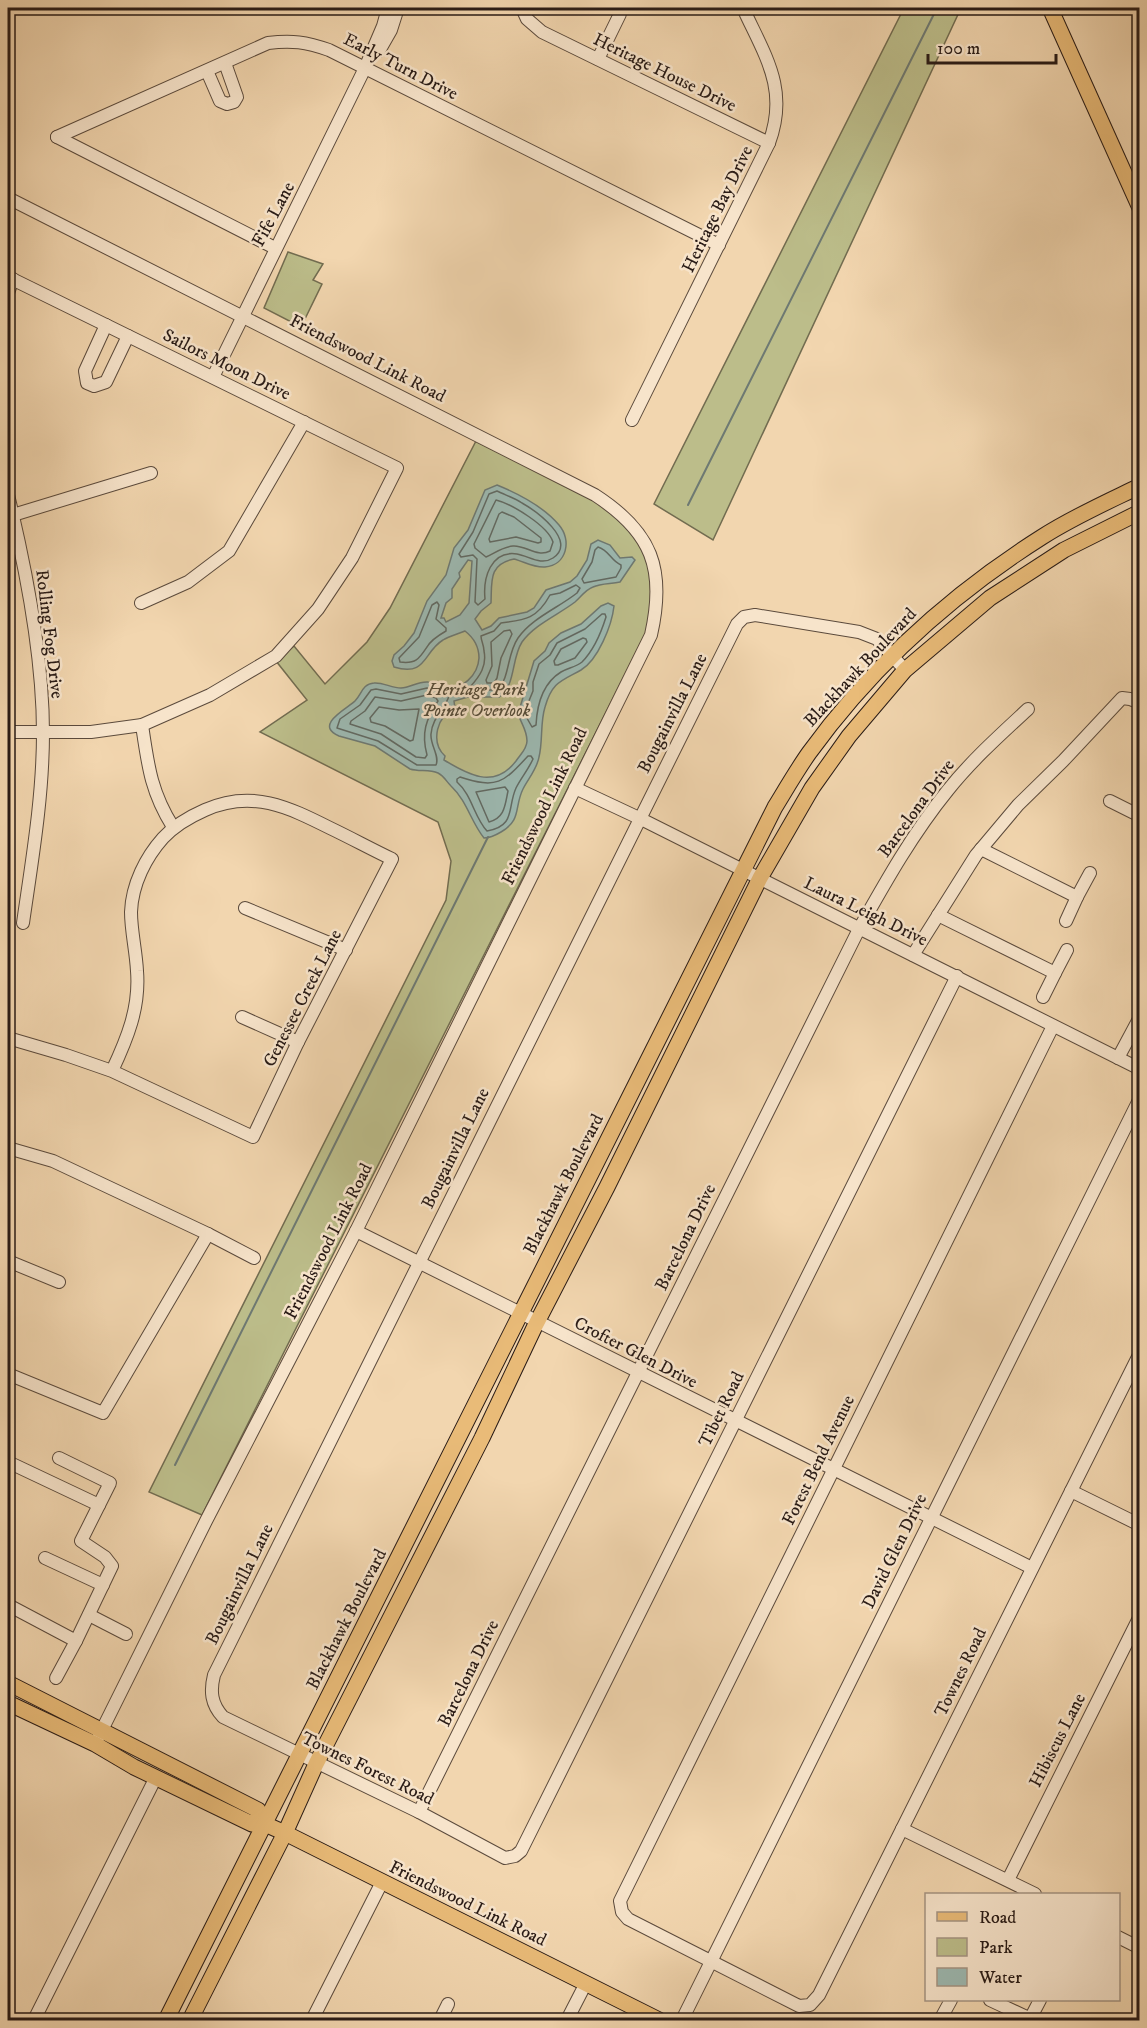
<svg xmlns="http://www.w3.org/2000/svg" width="1147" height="2028" font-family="'IM FELL DW Pica',serif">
<rect width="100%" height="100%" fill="#f2d6af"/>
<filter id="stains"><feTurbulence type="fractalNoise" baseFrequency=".00333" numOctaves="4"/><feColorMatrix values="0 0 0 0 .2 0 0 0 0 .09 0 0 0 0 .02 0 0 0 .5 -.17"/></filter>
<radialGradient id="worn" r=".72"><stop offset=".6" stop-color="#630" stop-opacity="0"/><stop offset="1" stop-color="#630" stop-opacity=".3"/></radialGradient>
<g fill="#bcbd8a" stroke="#726c50" stroke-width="1.5">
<polygon points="904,8 961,8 713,540 654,504"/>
<polygon points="288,252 323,264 313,280 322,284 301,327 264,308"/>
<polygon points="476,441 601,504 632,532 644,552 652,576 654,597 646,633 202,1515 149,1492 446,900 451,861 438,822 260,732 307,700 276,661 294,646 325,684 367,642 390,608"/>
</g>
<path fill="#9cb8b0" stroke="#6e7972" stroke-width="1.5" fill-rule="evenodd" d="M497,485C519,494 543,506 559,525C572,540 567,565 545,567C534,568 525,562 514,559C488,564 492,582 491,603L481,611L475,619L482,630L491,626L499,618L527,612L534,608L546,590L570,582L577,576L587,560L591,544L598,540L610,545L620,558L632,557L635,560L620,582C611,584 601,583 593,587C585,590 581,597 575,602C558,615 535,624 522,642C511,659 516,686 499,697H468L454,701L455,708C437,715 430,742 445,756L444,760C467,774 494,790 516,761C520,755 527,749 527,741C527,730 521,723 518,714L534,661L545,651L549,643L561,633L581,624L601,606L608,603L614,606C612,625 598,660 581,670C561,681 552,682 545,707C540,723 543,741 539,757C537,769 528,779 523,789C514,807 522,820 501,832C496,835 491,838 484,838C471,822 467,801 451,786C446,781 444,776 438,773C429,769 419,772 410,769L375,746L339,736C313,725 348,708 355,701C362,694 362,684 374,683C382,682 392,688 401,688C410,688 418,681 428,682C434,682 439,686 445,687C462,691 478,675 479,658C479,647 474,638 465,631C458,634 449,636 443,640C423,652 427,677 394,667L392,661L394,655L404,646L414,633L427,601L446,575L454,548L468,530L485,490ZM468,560L472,561L469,603L460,615L446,622L444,618H441L446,603L452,598V589L460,577L459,573Z"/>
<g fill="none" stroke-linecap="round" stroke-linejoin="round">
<g stroke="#626a63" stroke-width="1.5">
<path d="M497,491C505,495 515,498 522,503C536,511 578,541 553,558C541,566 529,556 517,554C490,550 483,579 485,599L478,605L475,602L477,559L473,555L461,557L459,554L473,532L489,494Z"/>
<path d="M496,500C512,504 548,526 553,542L550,551C537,558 526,545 513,546C502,547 495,553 486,557L475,548L474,544Z"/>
<polygon points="502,512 514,517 541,538 541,542 538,543 516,537 490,542 489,539 499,514"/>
<path d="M598,547C609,550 611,561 621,565V568L616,577L584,583L582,579L592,562L595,550Z"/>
<path d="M576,585L580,588L577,593C558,608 532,618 518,638C507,654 510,676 498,690H471L470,687C480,676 487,666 484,651C484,645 481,641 481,636L494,631L501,623C525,620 537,619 550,595L560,593Z"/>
<path d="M437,602L439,605L436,619L446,628V631C439,635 431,640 427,647C419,659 416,664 400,662L399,658L419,637L432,605Z"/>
<path d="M602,614H605L606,617C601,633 594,650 582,662C576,667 568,668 561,672C543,683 537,705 536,725L532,727L524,713L533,691V682L539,664L550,655L557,643L585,629Z"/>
<polygon points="510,630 512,634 501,658 497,678 494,683 487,683 486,680 492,666 491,642 504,631"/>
<polygon points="583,638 586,639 587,642 575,658 558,665 555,665 554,661 561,649"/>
<path d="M427,688L447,694L449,696C445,709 432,718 431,734C430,745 440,756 436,765H417L378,741L337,728L340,719L360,705L371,690L376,689L401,694Z"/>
<path d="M427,695L436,698L438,701C426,719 421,733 427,755L425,758L416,757L381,734L350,724L351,721L365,711L375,697L401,701Z"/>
<polygon points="379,707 399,710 419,709 413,740 410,741 385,726 371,722 370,718"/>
<path d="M528,756H531L533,759C528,770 521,778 516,788C507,808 516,826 487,831C474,817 472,795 457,782V779L460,777C497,789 503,783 528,756Z"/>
<path d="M505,787L508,791C505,805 505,818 489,822L476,792Z"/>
</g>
<g stroke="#6e7972" stroke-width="2">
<polyline points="688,505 937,8"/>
<polyline points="175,1465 488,837"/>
</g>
<defs>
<g id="minor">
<polyline points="522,8 527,19 542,32 769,143"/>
<polyline points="379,51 391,30 398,8"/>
<polyline points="598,59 620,14"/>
<polyline points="207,71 220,101 227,104 234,102 237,97 225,63"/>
<path d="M57,137L268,43C292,40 306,42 329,50L719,245"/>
<polyline points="57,137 275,248"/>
<path d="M8,198L595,495C652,532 666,569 651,635L356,1231L206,1521L98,1738"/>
<polyline points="8,277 397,468 352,558 318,609 276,656 210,695 142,725 91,732 8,732"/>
<polyline points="8,293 13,279"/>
<polyline points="106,325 85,371 87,383 94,386 106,382 128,336"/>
<polyline points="213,377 365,68 383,26 388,8"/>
<path d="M632,420L769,143C789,89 765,56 743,8"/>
<path d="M8,495C26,569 43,656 43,733C43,797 32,860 23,923"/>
<polyline points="13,515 151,473"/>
<polyline points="141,603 188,582 229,551 304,422"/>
<path d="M905,670L877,639L859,632L755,615L744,617L737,624L214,1675C210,1691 211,1704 223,1717L419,1812L505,1858L515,1856L521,1851L957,976"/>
<path d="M142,725C148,766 151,792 173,827"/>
<polyline points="575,788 639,818 1140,1069"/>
<polyline points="1110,801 1140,816"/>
<polyline points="981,849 1077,897 1066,921"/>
<polyline points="1077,897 1090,873"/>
<polyline points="245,908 346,950"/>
<polyline points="938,915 1055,973 1043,997"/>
<polyline points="913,955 976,855 1018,805 1063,761 1122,698 1130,699 1140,703"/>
<polyline points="1055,973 1067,950"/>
<polyline points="242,1017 298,1042"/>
<polyline points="1053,1026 620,1901 622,1912 628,1919 799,2006 810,2005 819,1995 1140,1353"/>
<path d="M8,1038L66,1055L112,1071L253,1137L298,1042L392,859C371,849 351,838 330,828C288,807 252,789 205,810C189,817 175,825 163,838C146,857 132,884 131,912C131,931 136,951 137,971C140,1008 127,1039 112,1071"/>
<polyline points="1118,1058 1140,1017"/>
<polyline points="8,1148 53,1161 208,1234 254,1258"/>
<polyline points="356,1231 1032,1568"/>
<polyline points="8,1261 59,1282"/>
<polyline points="8,1374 103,1413 208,1234"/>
<polyline points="59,1458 110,1483 99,1505"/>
<polyline points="8,1462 99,1505 81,1541 105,1557 112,1566 76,1641"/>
<polyline points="1071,1491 1140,1525"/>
<polyline points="45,1558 103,1585"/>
<polyline points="10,1606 76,1641 56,1678"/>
<polyline points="89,1615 126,1634"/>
<path d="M419,1812L859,929C886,881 913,833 948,790C972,760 1000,735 1028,709"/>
<polyline points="902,1829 1035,1894"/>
<polyline points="1008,1880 1140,1616"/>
<polyline points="1118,1937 1140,1948"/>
<polyline points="990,2000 1033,2020"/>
<polyline points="1030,2019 1040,2000"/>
<polyline points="34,2020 156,1777"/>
<polyline points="312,2020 382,1882"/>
<polyline points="440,2020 448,2004"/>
<polyline points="567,2020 586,1983"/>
<polyline points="682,2020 1140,1098"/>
<polyline points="940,2020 951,2000"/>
</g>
<g id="major">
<polyline points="1050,8 1140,208"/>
<polyline points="8,1683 258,1810 258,1821 263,1823"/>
<polyline points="8,1703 95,1744 134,1767 252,1824 258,1821 285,1833 659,2020"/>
<path d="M166,2020L775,807C786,789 797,770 809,753C872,666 952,594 1042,537C1073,517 1107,502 1140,486"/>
<polyline points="190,2020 285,1833 316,1764 482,1438 534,1328 607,1187 760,878 812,788 849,736 905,670 990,598 1064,550 1140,512"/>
</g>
</defs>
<use href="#minor" stroke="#5b4a3c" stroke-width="14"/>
<use href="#major" stroke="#291b16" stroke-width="17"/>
<use href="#minor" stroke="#f7e4cb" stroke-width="12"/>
<use href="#major" stroke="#e9bb78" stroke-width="15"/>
</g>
<g text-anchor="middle" stroke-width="5" stroke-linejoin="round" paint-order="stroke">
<g font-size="18" fill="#291b16" stroke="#f7e4cb">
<text transform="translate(401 66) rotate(27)" y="6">Early Turn Drive</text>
<text transform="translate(665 72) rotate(26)" y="6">Heritage House Drive</text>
<text transform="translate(717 209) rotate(-64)" y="6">Heritage Bay Drive</text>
<text transform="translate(273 214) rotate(-62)" y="6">Fife Lane</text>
<text transform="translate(368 358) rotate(27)" y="6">Friendswood Link Road</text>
<text transform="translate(227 364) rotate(26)" y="6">Sailors Moon Drive</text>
<text transform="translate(50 634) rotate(83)" y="6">Rolling Fog Drive</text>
<text transform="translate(860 667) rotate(-47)" y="6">Blackhawk Boulevard</text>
<text transform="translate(672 713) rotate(-63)" y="6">Bougainvilla Lane</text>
<text transform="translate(544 806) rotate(-64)" y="6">Friendswood Link Road</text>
<text transform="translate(916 808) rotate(-54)" y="6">Barcelona Drive</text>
<text transform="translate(866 911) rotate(26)" y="6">Laura Leigh Drive</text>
<text transform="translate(302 998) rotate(-63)" y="6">Genessee Creek Lane</text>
<text transform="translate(455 1148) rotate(-64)" y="6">Bougainvilla Lane</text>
<text transform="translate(563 1184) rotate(-63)" y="6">Blackhawk Boulevard</text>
<text transform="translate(685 1237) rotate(-64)" y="6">Barcelona Drive</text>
<text transform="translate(328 1241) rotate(-63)" y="6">Friendswood Link Road</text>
<text transform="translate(636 1352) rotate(27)" y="6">Crofter Glen Drive</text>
<text transform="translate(721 1409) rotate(-64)" y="6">Tibet Road</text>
<text transform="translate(818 1460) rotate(-64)" y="6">Forest Bend Avenue</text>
<text transform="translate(894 1551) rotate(-64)" y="6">David Glen Drive</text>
<text transform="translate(239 1584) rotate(-64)" y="6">Bougainvilla Lane</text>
<text transform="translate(346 1619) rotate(-63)" y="6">Blackhawk Boulevard</text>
<text transform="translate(960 1672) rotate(-64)" y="6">Townes Road</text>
<text transform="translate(468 1673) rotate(-64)" y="6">Barcelona Drive</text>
<text transform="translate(1057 1740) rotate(-63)" y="6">Hibiscus Lane</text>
<text transform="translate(368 1768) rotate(26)" y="6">Townes Forest Road</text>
<text transform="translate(468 1903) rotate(26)" y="6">Friendswood Link Road</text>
</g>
<g font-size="18" font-style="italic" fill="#554c39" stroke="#f7e4cb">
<text x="476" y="695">Heritage Park<tspan x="476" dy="21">Pointe Overlook</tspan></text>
</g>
</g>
<rect width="1147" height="2028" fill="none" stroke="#f2d6af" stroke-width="30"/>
<rect x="9" y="9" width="1129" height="2010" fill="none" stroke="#291b16" stroke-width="3"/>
<rect x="15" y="15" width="1117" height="1998" fill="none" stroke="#291b16" stroke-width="1.5"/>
<rect x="925" y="1893" width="195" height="108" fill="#f7e4cb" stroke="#a59483" stroke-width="1.5"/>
<rect x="937" y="1912" width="30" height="9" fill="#e9bb78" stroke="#a59483" stroke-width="1.5"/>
<text x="979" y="1923" font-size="18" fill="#291b16">Road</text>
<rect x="937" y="1938" width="30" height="18" fill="#bcbd8a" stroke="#a59483" stroke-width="1.5"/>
<text x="979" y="1953" font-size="18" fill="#291b16">Park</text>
<rect x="937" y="1968" width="30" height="18" fill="#9cb8b0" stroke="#a59483" stroke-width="1.5"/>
<text x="979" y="1983" font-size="18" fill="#291b16">Water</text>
<path d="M928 54v9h128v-9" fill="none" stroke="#291b16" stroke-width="3"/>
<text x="937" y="54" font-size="18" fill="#291b16" stroke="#f7e4cb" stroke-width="4.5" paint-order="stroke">100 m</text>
<rect width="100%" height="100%" filter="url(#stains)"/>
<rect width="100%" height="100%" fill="url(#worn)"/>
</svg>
